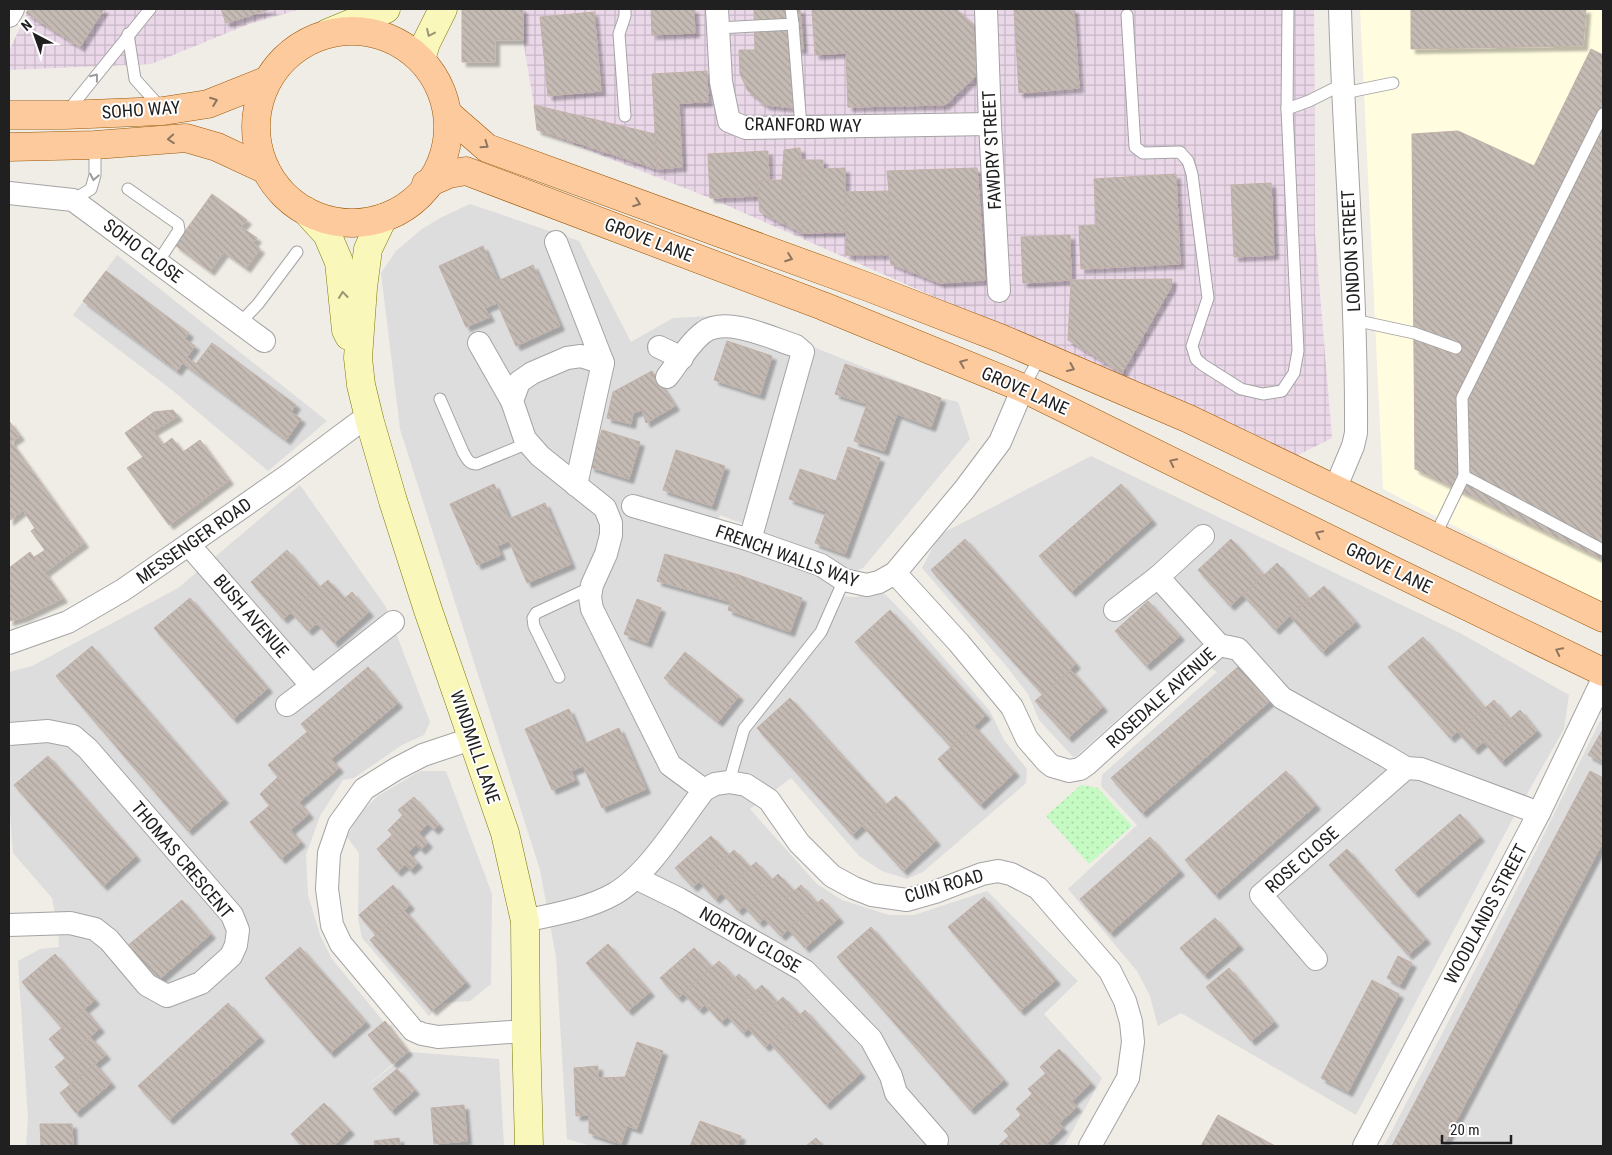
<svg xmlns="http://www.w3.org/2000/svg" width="1612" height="1155" font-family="'Roboto Condensed',sans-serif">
<defs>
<pattern id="industrial-grid" width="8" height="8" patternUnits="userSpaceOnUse" patternTransform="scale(1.25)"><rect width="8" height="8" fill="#ead8e8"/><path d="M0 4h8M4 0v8" fill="none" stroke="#c8b9c7"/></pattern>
<pattern id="park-dots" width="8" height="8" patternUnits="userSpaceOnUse" patternTransform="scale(1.25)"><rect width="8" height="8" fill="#c5fac3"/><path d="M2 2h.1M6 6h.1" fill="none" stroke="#a9d6a7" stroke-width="1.8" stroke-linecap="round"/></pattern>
<pattern id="building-back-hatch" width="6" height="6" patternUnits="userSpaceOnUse" patternTransform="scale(1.25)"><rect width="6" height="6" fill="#c5bbb5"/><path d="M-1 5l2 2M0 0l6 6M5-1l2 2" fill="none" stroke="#a9a09b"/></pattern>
<filter id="shadow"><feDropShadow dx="4.5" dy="4.5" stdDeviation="1" flood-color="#0004"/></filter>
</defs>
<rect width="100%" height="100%" fill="#f0ece6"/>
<g fill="#dedddd">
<polygon points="470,204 579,241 631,342 673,318 733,315 941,398 958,402 970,439 863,568 852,573 819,552 720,515 710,538 810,571 832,586 839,596 855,597 876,593 885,594 912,622 990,711 1004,740 1027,769 1026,783 923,872 907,879 882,871 859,856 791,778 750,809 817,884 842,900 889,915 914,915 987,891 1078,981 1044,1014 1102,1078 1064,1146 591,1146 567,1139 556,957 540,870 400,429 381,273 396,251 422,229 440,218"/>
<polygon points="117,255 327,421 268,471 172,390 73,315"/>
<polygon points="1091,456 1460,633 1569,695 1564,729 1511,822 1356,1115 1181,1013 1158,1026 1150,996 1137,971 1068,889 1137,825 1101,786 1102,775 1217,672 1191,654 1074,758 1039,720 1028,694 1007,667 922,568 939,535"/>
<polygon points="300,485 386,607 430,722 424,735 402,745 354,778 343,780 320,816 306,855 308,895 320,935 332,959 408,1051 363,1089 410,1052 499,1059 504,1146 26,1146 28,1119 18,961 40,949 59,947 58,929 52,898 13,853 9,801 9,672 32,666 178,588"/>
<polygon points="1603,720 1603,1146 1384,1146 1517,889 1600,721"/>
<polygon points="420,771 446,771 492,894 491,984 470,1001 445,1003 429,1016 362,938 358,918 359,853 347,837 358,815 378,796"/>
</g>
<g fill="url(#industrial-grid)">
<polygon points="29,9 301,9 249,24 151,64 9,70 9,51"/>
<polygon points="523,9 1314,9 1315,234 1332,438 1296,456 710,198 537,130 534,105 523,40"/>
</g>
<polygon fill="#fffce0" points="1360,9 1603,9 1603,603 1383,489"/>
<polygon fill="url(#park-dots)" points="1081,785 1098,788 1132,826 1089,864 1046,816"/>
<g fill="url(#building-back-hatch)" stroke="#c2b1a8" filter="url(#shadow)">
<polygon points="29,9 104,9 80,47 26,13"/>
<polygon points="221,9 271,9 226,23"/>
<polygon points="523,9 523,40 495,40 495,62 462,62 462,10"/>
<polygon points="651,9 694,9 695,33 652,35"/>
<polygon points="754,9 800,9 803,49 792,49 796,108 765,105 748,91 740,74 739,50 755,50"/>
<polygon points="812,9 956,9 973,24 977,75 945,105 848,107 846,53 815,55"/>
<polygon points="1014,9 1074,9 1079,88 1019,93"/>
<polygon points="1411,9 1586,9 1583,46 1411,49"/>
<polygon points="594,12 601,91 548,96 540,17"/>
<polygon points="1591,49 1603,55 1603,560 1415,469 1412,134 1458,131 1534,166"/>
<polygon points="707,71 708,102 679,103 682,167 657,169 652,74"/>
<polygon points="534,105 655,134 657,169 537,130"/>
<polygon points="800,148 801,160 802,233 760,212 757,181 782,180 784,150"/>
<polygon points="768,151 769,180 757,181 758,196 710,198 708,154"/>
<polygon points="801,160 823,160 823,169 845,168 846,232 802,233"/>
<polygon points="977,168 985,280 940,283 891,264 889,255 889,191 887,171"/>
<polygon points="1176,174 1180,264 1081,269 1079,226 1096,225 1094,179"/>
<polygon points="1271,183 1274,255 1234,257 1231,185"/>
<polygon points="889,191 889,255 846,255 845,192"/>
<polygon points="212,194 247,220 241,227 257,238 253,243 260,249 246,268 224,252 210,271 175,245"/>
<polygon points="1070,235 1071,280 1023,283 1021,237"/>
<polygon points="483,246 498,281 533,265 560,326 516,346 497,303 485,308 490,317 466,327 439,266"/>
<polygon points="106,271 189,333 185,339 195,346 177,371 83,301"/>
<polygon points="1172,279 1171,287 1122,373 1068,340 1071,280"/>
<polygon points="727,341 772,356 760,395 714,380"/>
<polygon points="212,343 296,405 291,412 301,419 286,440 183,363 187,357 196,364"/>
<polygon points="845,364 941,398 931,427 897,414 884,451 854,441 867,404 835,394"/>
<polygon points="652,371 675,406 646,423 642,410 633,413 631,424 607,418 613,392"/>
<polygon points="173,410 178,416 153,431 163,445 172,438 183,452 200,440 229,480 169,525 127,468 143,457 125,433 154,412"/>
<polygon points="9,421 20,436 11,442 84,543 44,573 33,558 45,550 31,531 35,528 23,510 9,521"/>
<polygon points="602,430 640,442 629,479 590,467"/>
<polygon points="848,447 880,458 845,554 815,543 826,512 789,499 800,469 836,481"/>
<polygon points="676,450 725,466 712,506 663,490"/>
<polygon points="494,484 509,519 545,503 571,564 527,583 509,541 497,546 501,555 477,565 450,504"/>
<polygon points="1121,484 1152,520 1071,592 1039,556"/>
<polygon points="965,539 1076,664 1043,695 931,570"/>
<polygon points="1231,539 1264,575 1230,606 1198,570"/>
<polygon points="287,550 320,588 283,619 251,582"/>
<polygon points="30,552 63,598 24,617 9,621 9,568"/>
<polygon points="665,554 739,575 731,602 657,581"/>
<polygon points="1277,563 1309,598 1275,630 1243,595"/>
<polygon points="739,575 802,598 790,632 728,610"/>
<polygon points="328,580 345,599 308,631 291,612"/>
<polygon points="1324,586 1356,622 1322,652 1290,616"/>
<polygon points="352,592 369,612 334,643 317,623"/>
<polygon points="190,598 268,688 233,719 154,628"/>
<polygon points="637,599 661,608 647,643 624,634"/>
<polygon points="1148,601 1180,636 1146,666 1115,631"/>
<polygon points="890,610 986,715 951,747 855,642"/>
<polygon points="1423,637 1485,708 1450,738 1388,667"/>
<polygon points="92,646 224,799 188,831 56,676"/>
<polygon points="685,652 739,696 718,722 664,678"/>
<polygon points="1239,666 1270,701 1142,813 1111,778"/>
<polygon points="368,667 398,703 331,759 301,724"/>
<polygon points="1071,670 1103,707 1068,738 1035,701"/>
<polygon points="790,698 886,804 852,835 757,728"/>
<polygon points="1494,700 1510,719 1474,750 1458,732"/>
<polygon points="569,709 584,744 619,728 646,789 602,808 583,766 571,771 575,780 552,790 525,729"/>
<polygon points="1520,710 1537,731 1501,762 1484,742"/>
<polygon points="974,726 1015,772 980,805 938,759"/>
<polygon points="1603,729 1603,763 1588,755"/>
<polygon points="307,732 339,768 299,802 268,765"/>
<polygon points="48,756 136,856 103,886 14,785"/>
<polygon points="1286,771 1316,805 1215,895 1185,860"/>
<polygon points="1590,771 1603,778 1603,842 1443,1146 1392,1146"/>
<polygon points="278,777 309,814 290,830 260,794"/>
<polygon points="896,796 936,841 903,871 862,825"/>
<polygon points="414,797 439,825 434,830 428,824 419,833 398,810"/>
<polygon points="269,806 301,842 281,859 250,822"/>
<polygon points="1460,814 1480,837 1414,893 1395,870"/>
<polygon points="403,815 428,843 421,850 416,845 408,853 388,830"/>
<polygon points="392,835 418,863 410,870 405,865 397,872 377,849"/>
<polygon points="711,836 728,854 693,887 675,868"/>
<polygon points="1150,837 1180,871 1110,933 1080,899"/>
<polygon points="1347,849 1426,939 1408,955 1329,865"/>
<polygon points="734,850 750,867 715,899 699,881"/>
<polygon points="756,862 772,880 738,911 722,893"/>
<polygon points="778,874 794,891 759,923 744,906"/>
<polygon points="393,885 410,905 376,935 359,915"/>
<polygon points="801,885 817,903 781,936 764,918"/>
<polygon points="984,897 1056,980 1020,1011 948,927"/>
<polygon points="822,899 839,918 805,948 788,929"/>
<polygon points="182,900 211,934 155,983 125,948"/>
<polygon points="404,910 466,982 432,1011 370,940"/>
<polygon points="1215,918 1239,945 1204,975 1180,948"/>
<polygon points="871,927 1004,1080 970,1110 837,957"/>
<polygon points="608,944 650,992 628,1011 586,963"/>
<polygon points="300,947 366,1022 330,1053 265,978"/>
<polygon points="694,948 712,967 678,998 660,978"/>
<polygon points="55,954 95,1000 62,1028 22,982"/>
<polygon points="1398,956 1412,963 1400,985 1387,978"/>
<polygon points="719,961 735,978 699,1010 683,993"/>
<polygon points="1229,968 1274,1022 1251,1041 1206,987"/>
<polygon points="739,974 755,991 721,1022 705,1005"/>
<polygon points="1372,980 1399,994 1348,1092 1321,1078"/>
<polygon points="762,985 777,1002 743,1033 727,1016"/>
<polygon points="783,997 800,1015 765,1047 748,1028"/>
<polygon points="228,1003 260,1037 169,1120 138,1086"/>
<polygon points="84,1009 100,1028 66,1058 49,1039"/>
<polygon points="805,1010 861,1073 826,1105 770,1043"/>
<polygon points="385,1021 408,1051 393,1064 368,1035"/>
<polygon points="90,1037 106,1055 70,1084 55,1067"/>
<polygon points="637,1042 663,1051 637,1129 627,1126 621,1144 589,1133 589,1115 576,1116 574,1068 598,1066 598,1078 625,1077"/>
<polygon points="1059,1049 1091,1083 1072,1101 1040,1067"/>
<polygon points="95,1064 111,1083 76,1113 60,1093"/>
<polygon points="397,1069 415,1090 391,1111 373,1089"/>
<polygon points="1046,1073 1077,1107 1059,1123 1028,1089"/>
<polygon points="1032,1094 1063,1128 1047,1143 1016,1109"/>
<polygon points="324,1103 350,1130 333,1146 302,1146 291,1134"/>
<polygon points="464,1105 467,1141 434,1144 431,1108"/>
<polygon points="1021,1115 1047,1143 1050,1146 1018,1146 1009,1136 1004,1131"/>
<polygon points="1218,1115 1275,1146 1201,1146"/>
<polygon points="700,1121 741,1136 737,1146 690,1146"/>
<polygon points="40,1124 72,1124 73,1146 41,1146"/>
<polygon points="1009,1136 1018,1146 998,1146"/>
<polygon points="399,1138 400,1146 375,1146 374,1141"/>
<polygon points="816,1138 823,1146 806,1146"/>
</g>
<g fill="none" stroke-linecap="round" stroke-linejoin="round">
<defs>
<g id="service">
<polyline points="625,9 625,16 619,34 625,116"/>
<polyline points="1127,15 1135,147 1143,153 1180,152 1188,161 1192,174 1208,298 1192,346 1196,359 1203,365 1241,389 1263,394 1282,391 1294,373 1298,351 1287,109 1309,101 1343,84"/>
<polyline points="793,24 801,127"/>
<polyline points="718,28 793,24 791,9"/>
<polyline points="128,34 135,79 162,109"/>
<polyline points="1344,93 1393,83"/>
<polyline points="1287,109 1288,9"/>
<polyline points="67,112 150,9"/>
<polyline points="128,189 178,224 179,230 158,262"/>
<polyline points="73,200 91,189 95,175 95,145"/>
<polyline points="1354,320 1414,333 1456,348"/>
<polyline points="240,323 258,304 297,252"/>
<polyline points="1023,388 1041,355"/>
<path d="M440,399L463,452C467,459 469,464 477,464L528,443"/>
<polyline points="1464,476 1462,398 1603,114"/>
<polyline points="1435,536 1464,476 1603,550"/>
<polyline points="559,677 534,626 533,618 536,613 592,587"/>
<polyline points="729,782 744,729 821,632 844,580"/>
</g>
<g id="minor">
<polyline points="717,9 721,82 729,121 746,128 990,124"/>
<polyline points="986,9 990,124 999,291"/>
<polyline points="9,16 13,9"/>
<polyline points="9,193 73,200 264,341"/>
<polyline points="556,242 603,363 581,356 567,358 532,373 519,382 512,401 525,439 540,456 605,508 611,523 611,535 606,554 592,585 590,597 592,609 670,765 704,790"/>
<polyline points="479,343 512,401"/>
<polyline points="659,347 682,358"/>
<path d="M667,377C679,362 689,343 704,332C727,316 771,338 796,346L803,352L750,540"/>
<polyline points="576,485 603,363"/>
<path d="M1335,489L1353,446L1356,433C1357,292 1344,150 1340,9"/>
<polyline points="633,506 750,540 821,565 844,580 867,585 879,582 895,573 964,490 1000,442 1023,388"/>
<polyline points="1203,536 1158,577 1219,645"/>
<polyline points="189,545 312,686"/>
<polyline points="895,573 959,643 1012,707 1027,739 1047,762 1052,766 1069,771 1080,769 1087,764 1219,645 1238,649 1282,698 1386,756 1406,768 1421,769 1539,813"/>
<polyline points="1115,610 1158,577"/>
<polyline points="9,643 68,622 123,590 287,476 358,423 370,422"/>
<polyline points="287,705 312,686 393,622"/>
<polyline points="9,734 48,731 73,736 88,749 232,915 238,930 236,945 231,956 201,983 167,996 147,985 109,940 95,929 70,923 9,925"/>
<polyline points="471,739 423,755 396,769 364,789 339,824 329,853 327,889 332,925 341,944 413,1030 422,1034 438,1037 526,1031"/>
<polyline points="636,878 679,899 805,971 871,1039 891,1076 896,1093 937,1140"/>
<path d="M525,921C555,914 587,909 614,894C648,875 680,821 704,790L715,784L729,782L746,785L769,800L799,843L832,876L854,888L872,895L907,900L935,892L982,874L998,871L1011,874L1038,888L1110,971L1125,1001L1131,1022L1133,1042L1128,1078L1090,1146"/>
<polyline points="1316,959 1261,895 1406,768"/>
<polyline points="1364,1146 1539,813 1603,679"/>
</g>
<g id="secondary">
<polyline points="328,33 386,9"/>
<polyline points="421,59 426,43 443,9"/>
<polyline points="306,211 327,234 339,262 346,330 349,336"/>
<polyline points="383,218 368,249 363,288 358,358 361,385 370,422 393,501 428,610 505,833 525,921 526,1031 529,1146"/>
</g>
<g id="primary">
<circle cx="352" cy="127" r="96"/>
<polyline points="448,114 487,148 868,287 1000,338 1189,419 1603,618"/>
<polyline points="9,115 65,115 163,111 208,104 268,80"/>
<polyline points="9,147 95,145 186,138 217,147 266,170"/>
<polyline points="426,184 449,174 466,171 823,306 1023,388 1388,568 1603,672"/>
</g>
</defs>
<use href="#service" stroke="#a4a4a4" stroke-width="13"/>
<use href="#minor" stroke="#a4a4a4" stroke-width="24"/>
<use href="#secondary" stroke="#7a7a03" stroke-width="29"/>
<use href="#primary" stroke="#9b5700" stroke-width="29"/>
<use href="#service" stroke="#fff" stroke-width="11"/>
<use href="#minor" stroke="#fff" stroke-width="22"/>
<use href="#secondary" stroke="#faf7ba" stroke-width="28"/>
<use href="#primary" stroke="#fdca9e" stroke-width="28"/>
</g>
<defs><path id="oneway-chevron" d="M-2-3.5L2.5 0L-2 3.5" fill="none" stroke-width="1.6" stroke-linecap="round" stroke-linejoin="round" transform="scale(1.25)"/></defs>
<g stroke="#989675">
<use href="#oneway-chevron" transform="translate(430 33) rotate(115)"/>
<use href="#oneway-chevron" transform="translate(343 295) rotate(-96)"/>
</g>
<g stroke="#9b9b9b">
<use href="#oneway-chevron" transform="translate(95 77) rotate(-52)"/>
<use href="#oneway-chevron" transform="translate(94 177) rotate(101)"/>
</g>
<g stroke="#8e755f">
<use href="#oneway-chevron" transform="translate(214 101) rotate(-21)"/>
<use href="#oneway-chevron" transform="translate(171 139) rotate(176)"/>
<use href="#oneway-chevron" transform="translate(485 145) rotate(35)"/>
<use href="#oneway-chevron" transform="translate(637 203) rotate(20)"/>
<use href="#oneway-chevron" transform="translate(789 258) rotate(20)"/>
<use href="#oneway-chevron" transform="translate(963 363) rotate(-158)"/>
<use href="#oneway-chevron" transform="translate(1071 368) rotate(24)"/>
<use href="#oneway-chevron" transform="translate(1173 462) rotate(-154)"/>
<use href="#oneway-chevron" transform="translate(1319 534) rotate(-154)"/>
<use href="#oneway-chevron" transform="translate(1559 651) rotate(-154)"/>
</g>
<g text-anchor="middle" stroke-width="4" stroke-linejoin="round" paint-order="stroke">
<g font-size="18" fill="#202020" stroke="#fff">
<text transform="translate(141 110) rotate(-4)" y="6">SOHO WAY</text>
<text transform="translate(803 125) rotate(1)" y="6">CRANFORD WAY</text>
<text transform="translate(992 150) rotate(-93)" y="6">FAWDRY STREET</text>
<text transform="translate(649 240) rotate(21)" y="6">GROVE LANE</text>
<text transform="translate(143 251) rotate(37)" y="6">SOHO CLOSE</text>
<text transform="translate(1351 251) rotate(-93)" y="6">LONDON STREET</text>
<text transform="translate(1025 391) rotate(24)" y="6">GROVE LANE</text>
<text transform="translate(194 541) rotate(-35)" y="6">MESSENGER ROAD</text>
<text transform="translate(787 556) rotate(20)" y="6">FRENCH WALLS WAY</text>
<text transform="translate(1389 568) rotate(26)" y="6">GROVE LANE</text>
<text transform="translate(251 616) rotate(49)" y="6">BUSH AVENUE</text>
<text transform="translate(1161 698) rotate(-42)" y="6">ROSEDALE AVENUE</text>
<text transform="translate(475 747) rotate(71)" y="6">WINDMILL LANE</text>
<text transform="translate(182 860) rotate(50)" y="6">THOMAS CRESCENT</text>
<text transform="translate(1302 860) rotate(-41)" y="6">ROSE CLOSE</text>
<text transform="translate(944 886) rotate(-16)" y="6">CUIN ROAD</text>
<text transform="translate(1486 914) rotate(-62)" y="6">WOODLANDS STREET</text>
<text transform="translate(750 940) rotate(30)" y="6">NORTON CLOSE</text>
</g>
</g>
<rect width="1612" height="1155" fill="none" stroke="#202020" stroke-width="20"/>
<g transform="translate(35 35) rotate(319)" stroke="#ffffff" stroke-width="4" paint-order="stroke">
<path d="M0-4L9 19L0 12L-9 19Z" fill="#202020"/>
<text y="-8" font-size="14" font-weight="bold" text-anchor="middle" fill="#202020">N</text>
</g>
<path d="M1442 1135v8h69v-8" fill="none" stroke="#202020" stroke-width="2.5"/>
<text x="1450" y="1135" font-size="15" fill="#202020" stroke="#ffffff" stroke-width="4" paint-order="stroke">20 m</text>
</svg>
